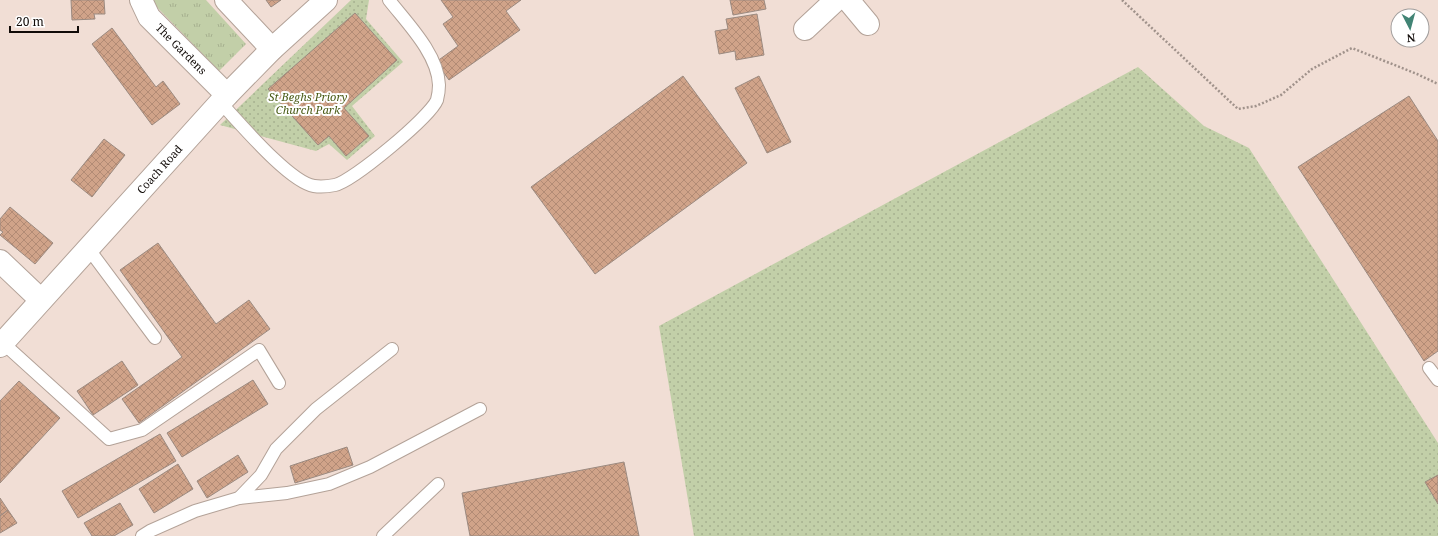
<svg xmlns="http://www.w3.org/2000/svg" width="1438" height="536" font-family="'Noto Serif',serif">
<defs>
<pattern id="grass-tufts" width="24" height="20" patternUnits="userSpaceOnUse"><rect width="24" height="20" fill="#c2cfa8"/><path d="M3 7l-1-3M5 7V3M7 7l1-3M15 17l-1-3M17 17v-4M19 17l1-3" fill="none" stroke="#a6b08f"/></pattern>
<pattern id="park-dots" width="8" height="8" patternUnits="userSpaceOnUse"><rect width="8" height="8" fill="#c2cfa8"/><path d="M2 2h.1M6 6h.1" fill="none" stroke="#a6b08f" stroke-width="1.8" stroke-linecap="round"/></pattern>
<pattern id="building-cross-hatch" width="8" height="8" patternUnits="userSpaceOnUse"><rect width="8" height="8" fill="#d0a389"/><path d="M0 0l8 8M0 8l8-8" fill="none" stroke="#b28b75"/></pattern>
</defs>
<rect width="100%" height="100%" fill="#f1ded5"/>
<polygon fill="url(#grass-tufts)" points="150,0 206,0 246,44 219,71"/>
<g fill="url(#park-dots)">
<polygon points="351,0 369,0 366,19 403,62 352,106 375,136 347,160 329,144 316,151 220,125"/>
<polygon points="1138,67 1204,126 1249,148 1438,443 1438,536 694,536 659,326"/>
</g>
<g fill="url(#building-cross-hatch)" stroke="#9b8a80">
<polygon points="71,0 104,0 105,14 94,14 95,19 72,20"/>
<polygon points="266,0 281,0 271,7"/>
<polygon points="441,0 521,0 506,11 520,30 449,80 436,62 458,46 443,24 453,17"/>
<polygon points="730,0 764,0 766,9 733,15"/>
<polygon points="355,13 397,60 344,108 369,136 346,156 329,136 318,145 268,89"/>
<polygon points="757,14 764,55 736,60 735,51 719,54 715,31 728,29 726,19"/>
<polygon points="112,28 156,87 163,81 180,104 152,125 92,44"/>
<polygon points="683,76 747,163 595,274 531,187"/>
<polygon points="759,76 791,142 767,153 735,88"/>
<polygon points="1409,96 1438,141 1438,351 1424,361 1298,167"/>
<polygon points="104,139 125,155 92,197 71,180"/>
<polygon points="10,207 53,243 35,264 0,235 3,232 0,230 0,219"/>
<polygon points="158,243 216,324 249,300 270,329 139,423 122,399 182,357 120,270"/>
<polygon points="122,361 138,385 93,415 77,391"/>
<polygon points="253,380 268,404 182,457 167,433"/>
<polygon points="19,381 60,418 0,483 0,401"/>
<polygon points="160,434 176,461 78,518 62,491"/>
<polygon points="347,447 353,465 295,483 290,466"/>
<polygon points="238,455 248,472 207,498 197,481"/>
<polygon points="624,462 639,536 470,536 462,493"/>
<polygon points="178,464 193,489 154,513 139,489"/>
<polygon points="1438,475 1438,504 1425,482"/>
<polygon points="0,498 8,510 0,516"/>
<polygon points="120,503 133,525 114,536 92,536 84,523"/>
<polygon points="8,510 17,523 0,533 0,516"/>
</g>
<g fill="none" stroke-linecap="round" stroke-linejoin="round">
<defs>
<g id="lane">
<path d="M220,102C239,122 289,182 314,186C320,187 330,186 335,185C353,181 430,117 437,100C438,96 439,89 439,85C438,54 407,23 389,0"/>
<polyline points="88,248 155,338"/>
<polyline points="3,343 109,439 142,430 259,350 279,383"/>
<polyline points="1429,368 1438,380"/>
<polyline points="239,498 261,475 276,449 316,409 392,349"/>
<polyline points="142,536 150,531 195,511 239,498 287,493 329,484 370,467 480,409"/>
<polyline points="383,536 438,484"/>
</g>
<g id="street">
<path id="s1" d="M141,0L149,17L227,95"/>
<polyline points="226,0 272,49"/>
<polyline points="848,0 868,24"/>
<polyline points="805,29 836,0"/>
<polyline points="0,261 41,300"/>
</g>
<g id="secondary">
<path id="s2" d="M0,346L227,95L272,49L326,0"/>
</g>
</defs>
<use href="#lane" stroke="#b3a298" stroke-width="14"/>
<use href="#street" stroke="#b3a298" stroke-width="24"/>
<use href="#secondary" stroke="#b3a298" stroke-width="24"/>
<polyline stroke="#a0928b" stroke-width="2.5" stroke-dasharray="2 2" stroke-linecap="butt" points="1122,0 1238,109 1256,106 1281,95 1312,69 1352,48 1417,74 1438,84"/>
<use href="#lane" stroke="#fff" stroke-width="12"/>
<use href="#street" stroke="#fff" stroke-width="22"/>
<use href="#secondary" stroke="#fff" stroke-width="22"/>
</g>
<g text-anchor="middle" stroke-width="4" stroke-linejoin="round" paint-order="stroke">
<g font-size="11" fill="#110b08" stroke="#fff">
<text dy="4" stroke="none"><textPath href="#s1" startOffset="64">The Gardens</textPath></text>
<text dy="4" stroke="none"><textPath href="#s2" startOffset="238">Coach Road</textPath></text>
</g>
<g font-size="11" font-style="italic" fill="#485a14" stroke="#fff">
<text x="308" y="101">St Beghs Priory<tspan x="308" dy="13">Church Park</tspan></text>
</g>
</g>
<g transform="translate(1410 28) rotate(174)"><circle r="19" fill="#ffffff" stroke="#a09d9c"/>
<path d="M0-3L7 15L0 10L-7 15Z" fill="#418475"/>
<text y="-6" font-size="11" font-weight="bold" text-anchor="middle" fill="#110b08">N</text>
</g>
<path d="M10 26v6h68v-6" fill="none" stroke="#110b08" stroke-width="2"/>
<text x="16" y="26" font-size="12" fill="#110b08" stroke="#ffffff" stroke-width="3" paint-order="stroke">20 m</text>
</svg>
